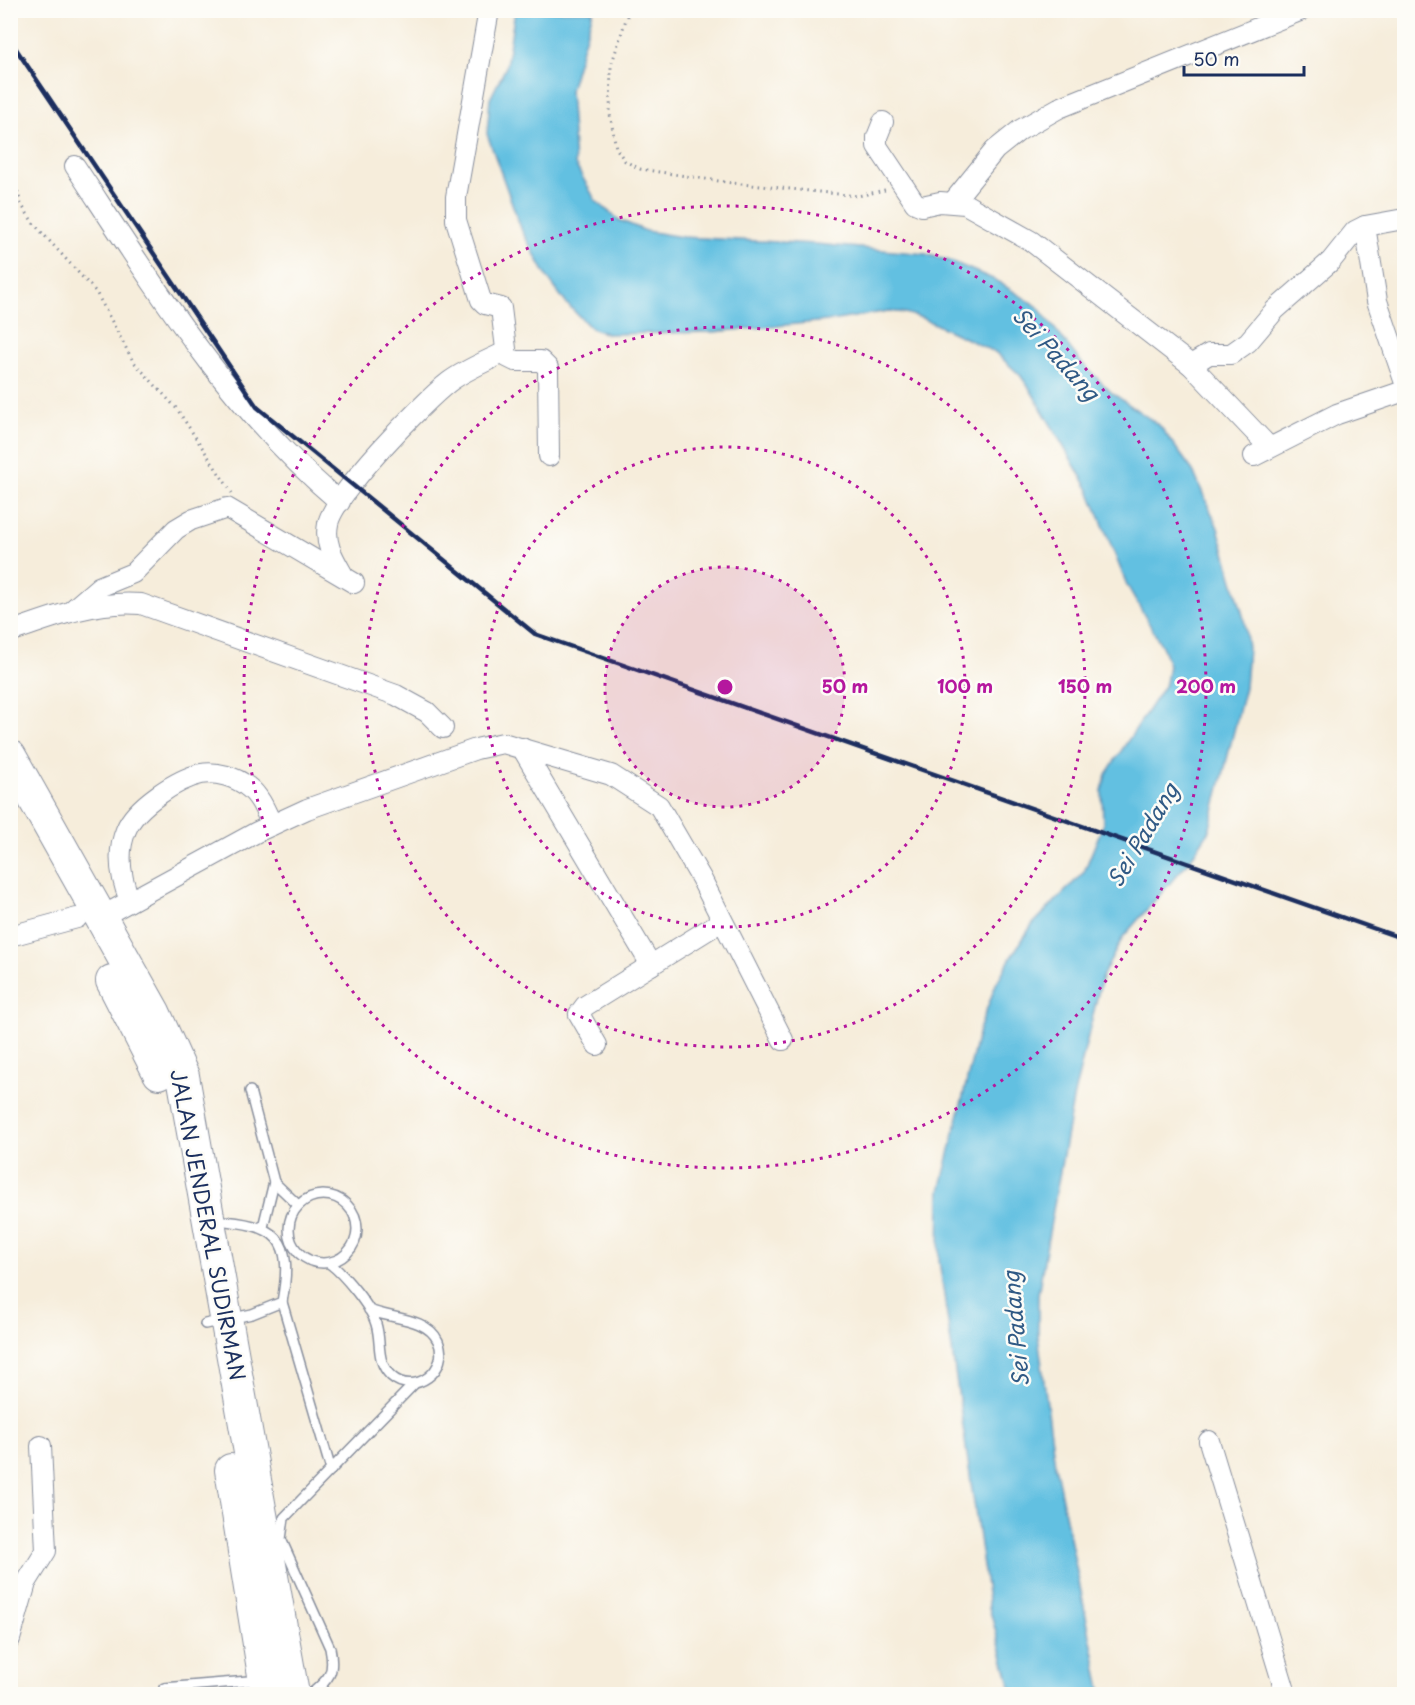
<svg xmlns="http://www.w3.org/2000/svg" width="1415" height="1705" font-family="'Playpen Sans',sans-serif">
<rect width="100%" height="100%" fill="#fdfcf7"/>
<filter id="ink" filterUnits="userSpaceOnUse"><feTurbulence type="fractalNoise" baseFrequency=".0167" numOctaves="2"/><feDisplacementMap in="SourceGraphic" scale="12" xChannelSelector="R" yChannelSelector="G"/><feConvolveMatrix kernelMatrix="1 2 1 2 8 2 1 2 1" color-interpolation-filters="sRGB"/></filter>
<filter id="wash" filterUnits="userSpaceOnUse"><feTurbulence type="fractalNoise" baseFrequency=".008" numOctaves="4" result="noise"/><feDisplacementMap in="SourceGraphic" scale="24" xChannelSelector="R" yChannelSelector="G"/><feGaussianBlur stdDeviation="1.35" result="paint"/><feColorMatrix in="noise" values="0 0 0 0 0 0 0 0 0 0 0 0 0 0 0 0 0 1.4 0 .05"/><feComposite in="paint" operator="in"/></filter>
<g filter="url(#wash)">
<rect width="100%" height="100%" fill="#f6eddb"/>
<polygon fill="#62c0e1" stroke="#3e78a0" stroke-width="1.5" points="515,11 593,11 570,90 575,164 596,201 619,220 646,231 682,237 816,244 926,254 953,262 995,280 1037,306 1080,361 1111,392 1160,426 1193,471 1218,528 1244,619 1248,648 1245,687 1209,831 1190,860 1123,937 1102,977 1073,1099 1038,1294 1038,1335 1055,1465 1102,1694 1013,1694 989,1607 939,1260 940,1191 979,1030 996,984 1013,954 1032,925 1084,872 1103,825 1102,791 1106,774 1166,683 1169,665 1163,648 1127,585 1089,490 1030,389 1020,375 995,352 922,318 905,313 888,311 837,320 714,332 607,334 591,328 566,303 547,277 522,231 487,134 490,99 506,67"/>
</g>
<g filter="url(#ink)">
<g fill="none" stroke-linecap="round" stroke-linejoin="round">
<defs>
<g id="lane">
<polyline points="250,1091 274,1182 298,1205"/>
<circle cx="323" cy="1229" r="34"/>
<polyline points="263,1227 274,1182"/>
<path d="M329,1263C344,1274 371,1307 376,1324C382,1343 375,1360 391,1376C414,1397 451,1370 438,1341C427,1317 390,1319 369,1310"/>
<polyline points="282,1302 331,1470"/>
<path d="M205,1324L252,1314L282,1302C294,1237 278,1225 214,1220"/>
<polyline points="164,1688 260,1680"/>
<path d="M311,1694C330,1678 335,1673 330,1648L281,1539L284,1518L414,1384"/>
</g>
<g id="street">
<polyline points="489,10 456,197 456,220 481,300 485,304 501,308 507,357 515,361 541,361 548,368 549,456"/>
<polyline points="883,122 877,137 877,146 915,203 922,206 940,202 965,204 1031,241 1191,365 1269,447"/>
<path d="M75,166C153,284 230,410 340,502"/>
<polyline points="953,202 995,150 1020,130 1059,108 1302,10"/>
<polyline points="1365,226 1377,301 1404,380"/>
<polyline points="1191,365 1209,354 1231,354 1248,342 1275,310 1331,261 1355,231 1365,226 1404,219"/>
<polyline points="1254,456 1337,414 1404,391"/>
<path d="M343,575C334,559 324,544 328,524C333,495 423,402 449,382C465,370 487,361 505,352"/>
<polyline points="70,612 99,587 133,573 176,529 191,520 227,508 354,583"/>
<path d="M10,632C52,617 96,600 141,604L396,695L427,712L443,728"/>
<polyline points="522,748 651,965"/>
<path d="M130,901C121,879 116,854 126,830C135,807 177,779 201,774C216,771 236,777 248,787C260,796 266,812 272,825"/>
<polyline points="101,917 257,832 307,809 476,749 503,743 611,775 659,806 701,878 783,1040"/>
<polyline points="10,936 77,918"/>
<polyline points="597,1045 579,1014 585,1006 722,921"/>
<polyline points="1209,1441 1286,1694"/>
<polyline points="10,1639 26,1583 46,1551 41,1446"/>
</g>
<g id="primary">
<polyline points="10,756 154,1012 183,1076 293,1694"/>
<polyline points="112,981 159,1073"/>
<polyline points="231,1470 267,1694"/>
</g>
</defs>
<use href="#lane" stroke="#888e9c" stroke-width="12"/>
<use href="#street" stroke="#888e9c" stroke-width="22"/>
<use href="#primary" stroke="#888e9c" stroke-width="34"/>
<g stroke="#888e9c" stroke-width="3" stroke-dasharray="1.5 4.5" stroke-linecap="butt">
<polyline points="629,10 611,66 610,114 616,148 625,161 640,169 732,183 858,196 885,190"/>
<polyline points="10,162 21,204 34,224 96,292 133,361 177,409 232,493"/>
</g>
<use href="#lane" stroke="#fff" stroke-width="9"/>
<use href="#street" stroke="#fff" stroke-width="20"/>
<use href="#primary" stroke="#fff" stroke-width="32"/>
<polyline stroke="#1b2f5e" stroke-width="4.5" points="10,40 257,407 535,634 1404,939"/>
</g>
</g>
<circle cx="725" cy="687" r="120" fill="#b5179e" fill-opacity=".12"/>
<g fill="none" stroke="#b5179e" stroke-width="3" stroke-dasharray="3 6">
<circle cx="725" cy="687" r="120"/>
<circle cx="725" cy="687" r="240"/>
<circle cx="725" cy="687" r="360"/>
<circle cx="725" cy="687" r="481"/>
</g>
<g text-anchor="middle" stroke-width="5" stroke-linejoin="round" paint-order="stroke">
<g font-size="21" fill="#1b2f5e" stroke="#fdfcf7">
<text transform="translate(207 1225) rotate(79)" y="7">JALAN JENDERAL SUDIRMAN</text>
</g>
<g font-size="22" font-style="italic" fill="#305a85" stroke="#fdfcf7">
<text transform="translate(1056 354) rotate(48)" y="8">Sei Padang</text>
<text transform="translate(1143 835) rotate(-59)" y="8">Sei Padang</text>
<text transform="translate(1016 1329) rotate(-95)" y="8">Sei Padang</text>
</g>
</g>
<circle cx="725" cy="687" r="9" fill="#b5179e" stroke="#fdfcf7" stroke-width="3"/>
<g font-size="18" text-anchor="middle" font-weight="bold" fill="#b5179e" stroke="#fdfcf7" stroke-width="5" stroke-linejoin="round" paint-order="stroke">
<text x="845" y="693">50 m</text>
<text x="965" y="693">100 m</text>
<text x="1085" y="693">150 m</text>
<text x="1206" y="693">200 m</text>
</g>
<rect width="1415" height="1705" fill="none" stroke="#fdfcf7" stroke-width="36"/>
<path d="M1184 66v9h120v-9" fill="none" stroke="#1b2f5e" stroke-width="3"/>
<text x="1193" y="66" font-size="18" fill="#1b2f5e" stroke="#fdfcf7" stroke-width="4.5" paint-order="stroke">50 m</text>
</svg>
